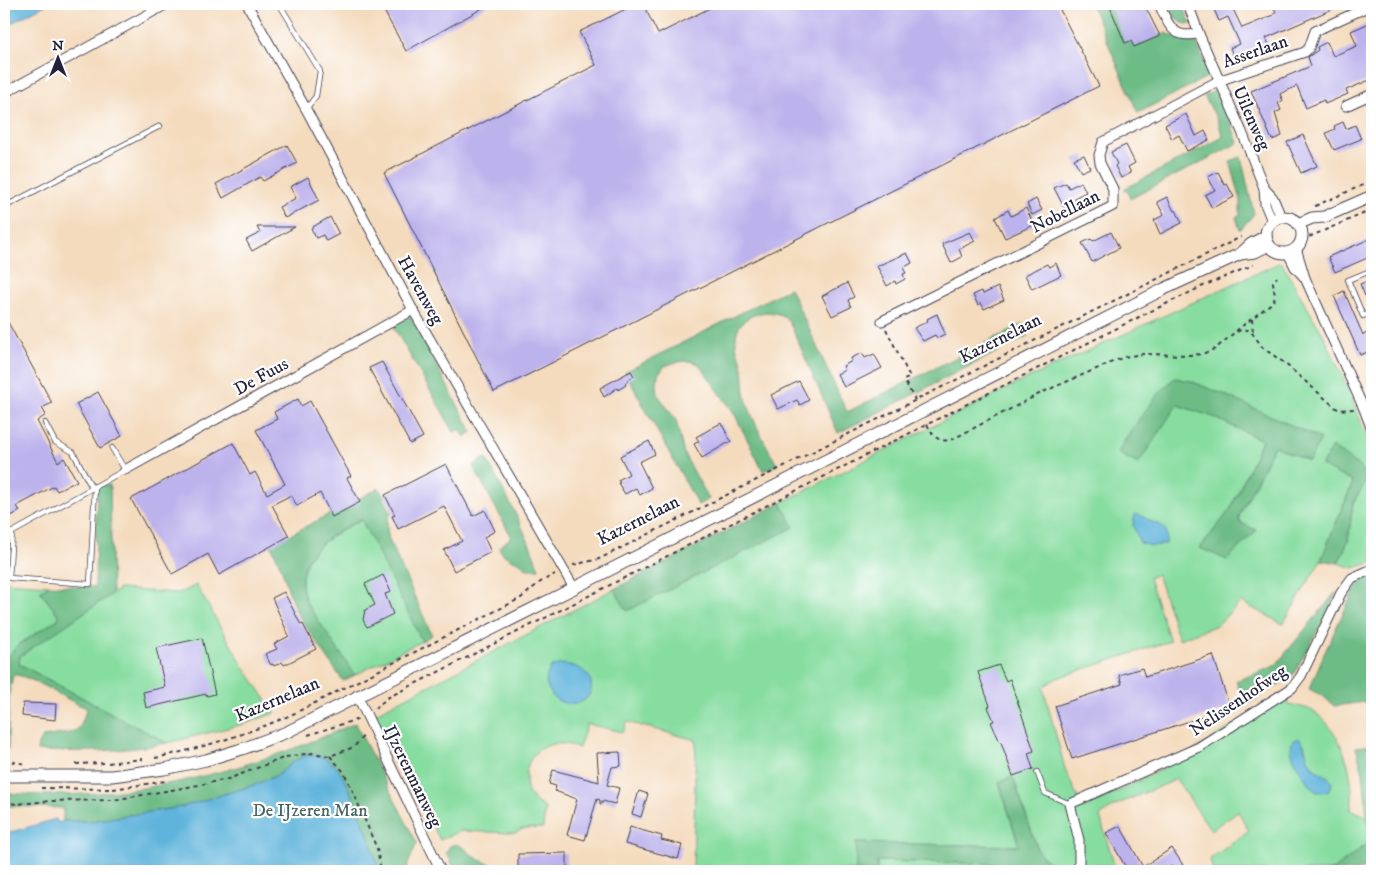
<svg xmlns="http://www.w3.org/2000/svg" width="1376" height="875" font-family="'IM FELL DW Pica',serif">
<rect width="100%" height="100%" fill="#fff"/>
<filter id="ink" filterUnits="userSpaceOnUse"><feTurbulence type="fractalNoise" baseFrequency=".02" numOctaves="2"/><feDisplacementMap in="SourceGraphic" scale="10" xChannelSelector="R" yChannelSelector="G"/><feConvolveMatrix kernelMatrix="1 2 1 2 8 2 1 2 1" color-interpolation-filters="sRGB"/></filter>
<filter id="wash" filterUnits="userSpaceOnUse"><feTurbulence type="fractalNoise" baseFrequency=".0096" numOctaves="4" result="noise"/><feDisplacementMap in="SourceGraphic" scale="20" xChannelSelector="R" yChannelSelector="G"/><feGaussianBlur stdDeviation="1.12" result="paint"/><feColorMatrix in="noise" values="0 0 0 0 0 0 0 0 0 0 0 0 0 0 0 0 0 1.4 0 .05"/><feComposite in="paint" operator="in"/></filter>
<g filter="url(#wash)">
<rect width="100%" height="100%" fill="#f4dbbe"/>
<g fill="#87dda0" stroke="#54806e" fill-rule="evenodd">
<path d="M1281,262L1325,338L1346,384L1372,450V563L1353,568L1338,563L1348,541L1353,503L1363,485L1353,482L1321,560L1283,624L1241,602L1217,625L1179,639L1157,574L1149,578L1170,641L1057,678L1043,687L1065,769L1083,809L1160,770L1204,744L1282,694L1288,705C1297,706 1307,707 1314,712C1343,731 1356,778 1351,810L1367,816L1370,842L1331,871H1213L1210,859L1249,831L1238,811L1211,830L1176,779C1159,789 1110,803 1100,817L1116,871H1067L1048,862L1042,857L1038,851L1013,777L999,782L1019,846L857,843L856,871H693L696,740L627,722L623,732L587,724L579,748C556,738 530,745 526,773C526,778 526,787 528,792C531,799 539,804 545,808L543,828L522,829L515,833L460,831L440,840L374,714L614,589L627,610L793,527L781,503L1020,382ZM1175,378L1190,381L1232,398L1274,446L1239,516L1240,522L1256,531L1226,558L1201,548L1230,510L1262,440L1211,416L1177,405L1124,441L1169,383ZM1304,744C1307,756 1309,765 1319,772C1325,775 1329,777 1332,782L1331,788L1291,750Z"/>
<path d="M362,519L422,641L355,675L307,604C288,557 327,538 362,519Z"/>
<polygon points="4,582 49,585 40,591 59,616 58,619 18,645 4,661"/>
<polygon points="196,585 242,664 275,713 244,724 167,743 19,664 20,656 119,589 176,593 185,591"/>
<polygon points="877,861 1000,864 1003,871 877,871"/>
</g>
<g fill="#6dbc86" stroke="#486f60">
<polygon points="1091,4 1119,4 1138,45 1165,33 1190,42 1197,43 1209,76 1138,113"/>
<path d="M1169,4H1182L1191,24C1176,24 1175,17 1169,4Z"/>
<polygon points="1219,89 1238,143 1130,199 1129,193 1124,189 1223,137 1217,119 1204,96"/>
<polygon points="1241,157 1254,214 1240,230 1236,217 1240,215 1240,197 1230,161"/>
<path d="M790,288L847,412L1023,324L1028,336L838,433L789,321C781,313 769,310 757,314C740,319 733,332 737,349C738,354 741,358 742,363C745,376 743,389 747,402C754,424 766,444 777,465L763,471L734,413L699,364L690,361L676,362L665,366L658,374L657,385L658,395L676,420L684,454L709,499L698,505L625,372Z"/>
<polygon points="410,316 472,432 465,437 460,429 454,432 393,326"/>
<path d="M1175,378L1190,381L1223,394L1321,439L1309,461L1274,446L1239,516V522L1256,530L1227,560L1200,548L1230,510L1262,440L1211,416L1177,405L1138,464L1118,453C1129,432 1156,393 1175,378Z"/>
<polygon points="1332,447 1362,468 1365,477 1364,485 1353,503 1348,541 1338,563 1321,560 1353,482 1321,466"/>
<path d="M486,458C505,494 526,530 539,569H527C520,559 502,560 499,547L509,539L511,536L473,466Z"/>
<path d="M110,485L112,594L20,656L19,664L167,743C123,752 82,752 37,751L38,744L43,737L75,732L81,725L87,708C69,702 27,673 13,675L9,694L8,749H4V661L18,645L58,619L59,616L40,591L49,585L95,587L97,486Z"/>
<path d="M379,488L391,512C385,521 387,530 389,540L432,635L422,641L361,519C326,538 288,558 307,604L355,675L343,681L301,619L293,604L281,567L271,545Z"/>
<polygon points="781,503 794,527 627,611 614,589"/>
<polygon points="1372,576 1372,701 1334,706 1323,696 1309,689 1328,645 1355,588 1363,579"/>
<polygon points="1336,592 1326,616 1293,675 1245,706 1236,681 1275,666"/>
<path d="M355,723L417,843L408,864L407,871H378V867L293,762L278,775L254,785L182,807L91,821H63V808L4,806V793C126,803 245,773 355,723Z"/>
<polygon points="1372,745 1372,865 1357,871 1331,871 1370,842 1363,773 1356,747"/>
<polygon points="1013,777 1038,851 1048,862 1067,871 1003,871 1000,864 877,861 877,871 856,871 856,843 1019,846 999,782"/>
<path d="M455,844C463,846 465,849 471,854C478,859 487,864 496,866C519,872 561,868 586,868L590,871H456L446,852L450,846Z"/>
</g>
<g fill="#5eb4db" stroke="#406b8b">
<polygon points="4,4 47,4 4,27"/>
<path d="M1135,514C1142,515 1145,518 1150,521C1165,527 1168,526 1166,544L1153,546L1140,543L1133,525Z"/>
<path d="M560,664C608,666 594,712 565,703C559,702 553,698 550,692C544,683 546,676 551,667Z"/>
<path d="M1297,738L1301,740C1306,748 1306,759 1313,767C1319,773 1328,775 1332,782L1331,788L1328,791L1316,792C1308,783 1279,746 1297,738Z"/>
<path d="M315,755C323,757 329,760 335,766C350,781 375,850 378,871H4V834L56,819L58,823L63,821H91L182,807L254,785L278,775L293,762L304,756Z"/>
</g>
<g id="blocks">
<g fill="#bdb3ec">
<polygon points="380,4 490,4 406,51"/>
<polygon points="636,4 643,4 658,34 718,4 1057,4 1099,86 494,392 384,173 596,65 579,32"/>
<polygon points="1117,4 1144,4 1160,36 1134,47 1131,41 1125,43 1110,7"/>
<polygon points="1221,4 1228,4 1231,10 1233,9 1242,28 1274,15 1274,13 1276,12 1272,4 1283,4 1284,7 1291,4 1344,4 1266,38 1270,47 1236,62 1230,48 1240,44 1228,17 1219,21 1213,7"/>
<polygon points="1372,22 1372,79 1346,90 1348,94 1325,104 1324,100 1306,108 1297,86 1280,94 1283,101 1278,103 1281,110 1275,113 1282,136 1272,140 1251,91 1311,66 1308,57 1318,50 1317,47 1327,42 1333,56 1357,46 1351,31"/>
<polygon points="1186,114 1196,136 1205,131 1209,140 1187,151 1179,135 1172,139 1165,125"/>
<polygon points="1343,122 1346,129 1355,125 1361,139 1334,150 1326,133 1335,129 1334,126"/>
<polygon points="1303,135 1317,166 1301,173 1287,142"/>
<polygon points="287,145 297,163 263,181 260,177 223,198 216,184"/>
<polygon points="1126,145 1135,163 1128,167 1131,173 1121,178 1115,166 1117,164 1111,152"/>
<polygon points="1084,155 1090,168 1081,172 1074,159"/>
<polygon points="1218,172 1225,185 1227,184 1234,197 1212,208 1205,195 1215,190 1208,177"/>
<polygon points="308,177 319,200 285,218 279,207 296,198 290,187"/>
<polygon points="1081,182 1086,192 1074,198 1077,203 1065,209 1054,188 1066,183 1069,188"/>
<polygon points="1167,197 1174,211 1176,210 1182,223 1160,234 1154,220 1164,215 1157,202"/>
<polygon points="1036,199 1042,210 1032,215 1027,204"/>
<polygon points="1026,208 1034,225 1005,238 995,218 1008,210 1011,216"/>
<polygon points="330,217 339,234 326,241 323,235 316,238 311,228"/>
<polygon points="257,227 295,227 252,251 246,240 260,233"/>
<polygon points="970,232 975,241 959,249 962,257 951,263 942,244"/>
<polygon points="1111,232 1119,248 1092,262 1082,243 1091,239 1093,241"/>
<polygon points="1372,238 1372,256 1335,272 1328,257"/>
<polygon points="907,253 912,263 903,268 906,273 903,274 905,279 896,284 895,281 887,286 877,266"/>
<polygon points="1056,263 1061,275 1032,289 1025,275 1047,264 1049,267"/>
<polygon points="1372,279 1372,292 1365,296 1360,284"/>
<polygon points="847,283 854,297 848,300 851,307 832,316 822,296"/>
<polygon points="998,287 1004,300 984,309 981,303 978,305 973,295 982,291 983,294"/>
<polygon points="1344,291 1363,335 1372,331 1372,344 1368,346 1370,351 1360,355 1334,296"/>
<polygon points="937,314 945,334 937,338 935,335 923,341 914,328 928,321 927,319"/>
<polygon points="4,315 52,403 42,408 46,415 37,421 58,462 64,458 77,481 57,491 54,486 17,506 20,511 4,520"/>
<polygon points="862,353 865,358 874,354 882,368 844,387 837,374 845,370 843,366 852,361 851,358"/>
<polygon points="382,362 423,437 410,444 369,368"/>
<polygon points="631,371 634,376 625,383 626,385 618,390 617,388 604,397 600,388"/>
<polygon points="799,381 809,400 800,405 797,400 778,409 771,395"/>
<polygon points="98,392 122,436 100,448 76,404"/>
<polygon points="298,399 301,406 310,401 351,476 347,478 360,502 332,517 320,493 297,506 291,495 272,505 289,536 219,575 208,554 172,574 131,499 233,443 250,475 255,472 267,494 285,484 256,430 277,419 274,412"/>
<polygon points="721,423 731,441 702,458 694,444 699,441 696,437"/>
<polygon points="649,441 655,454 639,462 652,488 640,495 636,488 625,494 618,483 620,483 618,480 629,474 620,456"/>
<polygon points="446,464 473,516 485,510 495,531 484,537 491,552 454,571 444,550 462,541 444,506 398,529 392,516 395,515 385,495"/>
<polygon points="383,575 391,592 385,594 393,614 367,627 363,620 365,610 375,605 365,584"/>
<polygon points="284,592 301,625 303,624 305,628 316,649 284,665 282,662 274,666 273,664 271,665 265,654 277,649 274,644 289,636 272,598"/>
<polygon points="202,638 215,694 207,696 206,694 146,708 143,692 165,687 156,648"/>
<polygon points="1213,655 1230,708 1072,759 1055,706 1122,684 1119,675 1142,668 1145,677"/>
<polygon points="999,665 1006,681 1010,679 1034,751 1028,753 1033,769 1013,776 1001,742 1000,742 991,722 994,721 988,707 990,706 978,672"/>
<polygon points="23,703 56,704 55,720 22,716"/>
<polygon points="620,752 621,766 612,767 607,785 619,788 615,804 602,801 602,804 600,804 600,800 597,799 585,840 567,835 577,799 555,791 556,786 549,784 553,770 599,782 597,753"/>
<polygon points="639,791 648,794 641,817 632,814"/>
<polygon points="1120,826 1143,867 1172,848 1183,865 1175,871 1171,866 1164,871 1128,871 1106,833"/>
<polygon points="630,827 662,836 661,840 682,845 678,859 625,844"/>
<polygon points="567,853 567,869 518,870 518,854"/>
</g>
</g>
</g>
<g filter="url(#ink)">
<use href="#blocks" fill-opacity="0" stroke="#423e4f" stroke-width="1"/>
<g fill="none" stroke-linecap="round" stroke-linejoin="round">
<defs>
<g id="service">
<polyline points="273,4 280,5 320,71 316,96 306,109"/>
<polyline points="4,207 160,126"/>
<polyline points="1370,271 1348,280 1363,316 1372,312"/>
<polyline points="45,423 55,442 73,452 92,488"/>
<polyline points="12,532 9,578 90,584 95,486"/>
<polyline points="4,537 125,470 112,448"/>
<polyline points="1037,772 1045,793 1070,804"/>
</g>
<g id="minor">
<polyline points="247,4 306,109 413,310 574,588"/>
<path d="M1159,4C1164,14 1169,31 1181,34C1186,36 1193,34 1199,34"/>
<polyline points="1188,4 1199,34 1242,132 1264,188 1265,204 1272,221"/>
<polyline points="4,93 167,4"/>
<polyline points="1346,106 1372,94"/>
<polyline points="1264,188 1273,198 1281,217"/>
<polyline points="1296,248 1305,278 1364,409 1372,430"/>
<polyline points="1288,253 1295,267 1305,278"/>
<polyline points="882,321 1113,206 1113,189 1100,163 1099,155 1103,142 1218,81 1305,52 1309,48 1315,31 1372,5"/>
<polyline points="125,470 413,310"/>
<polyline points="357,695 441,871"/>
<polyline points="1079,871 1079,840 1070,804 1199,747 1292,688 1301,676 1341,593 1352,578 1372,569"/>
</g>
<g id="tertiary">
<circle cx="1284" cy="235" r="18"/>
<polyline points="1298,224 1312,218 1324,217 1372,196"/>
<polyline points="1240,254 1255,252 1269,245"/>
<polyline points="4,776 112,776 164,769 206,760 242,749 287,732 574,588 1164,289 1240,254 1251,244 1266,236"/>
</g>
</defs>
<use href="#service" stroke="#423e4f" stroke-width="6"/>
<use href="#minor" stroke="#423e4f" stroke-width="11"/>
<use href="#tertiary" stroke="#423e4f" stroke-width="13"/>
<g stroke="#423e4f" stroke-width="2" stroke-dasharray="4 4" stroke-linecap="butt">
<polyline points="1315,206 1372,181"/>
<polyline points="1302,240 1372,210"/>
<polyline points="1252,319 1253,334"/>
<polyline points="886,329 910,377 904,380 915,400"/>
<polyline points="1236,331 1273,302 1275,297 1273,282 1277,277"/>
<path d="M927,424C933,436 937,442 951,440L1043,392L1124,357L1143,354L1190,355L1202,354L1215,349L1234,333L1241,330H1248L1253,334L1263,348L1283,362L1335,407L1339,410L1354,409"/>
<polyline points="573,565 599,559 1241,237"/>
<polyline points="375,709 387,698 1139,317 1201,287 1253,265"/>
<polyline points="308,735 358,719"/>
<polyline points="330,756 343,771 352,789 377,849 381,871"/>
<path d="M155,758C202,748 247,734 291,715L521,598L539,583L555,574"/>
<polyline points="4,760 26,764"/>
<polyline points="76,764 107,763 143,759"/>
<polyline points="41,788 113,789 166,781"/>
<polyline points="4,802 16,804 51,801 113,800 183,788 228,779 286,757 312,753 330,756 354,747 365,734"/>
</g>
<use href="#service" stroke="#fff" stroke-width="4.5"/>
<use href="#minor" stroke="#fff" stroke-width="9"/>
<use href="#tertiary" stroke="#fff" stroke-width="11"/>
</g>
</g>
<g text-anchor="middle" stroke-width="4.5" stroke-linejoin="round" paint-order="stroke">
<g font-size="18" fill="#22223b" stroke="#fff">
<text transform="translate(1255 51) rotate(-19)" y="6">Asserlaan</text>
<text transform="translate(1252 118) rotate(66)" y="6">Uilenweg</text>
<text transform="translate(1065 211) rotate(-27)" y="6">Nobellaan</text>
<text transform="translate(421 290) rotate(61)" y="6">Havenweg</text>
<text transform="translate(1000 338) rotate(-27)" y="6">Kazernelaan</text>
<text transform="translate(261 376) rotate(-29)" y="6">De Fuus</text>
<text transform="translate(638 520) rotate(-27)" y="6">Kazernelaan</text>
<text transform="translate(277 699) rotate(-23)" y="6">Kazernelaan</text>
<text transform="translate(1238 700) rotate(-34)" y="6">Nelissenhofweg</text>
<text transform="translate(413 776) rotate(64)" y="6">IJzerenmanweg</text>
</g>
<g font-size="18" fill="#45635e" stroke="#fff">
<text x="310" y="816">De IJzeren Man</text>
</g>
</g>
<rect width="1376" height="875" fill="none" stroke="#fff" stroke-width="20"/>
<g transform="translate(58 58)" stroke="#ffffff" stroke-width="4" paint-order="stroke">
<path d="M0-4L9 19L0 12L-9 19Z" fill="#22223b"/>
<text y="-8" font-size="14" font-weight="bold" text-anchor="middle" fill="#22223b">N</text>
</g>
</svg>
